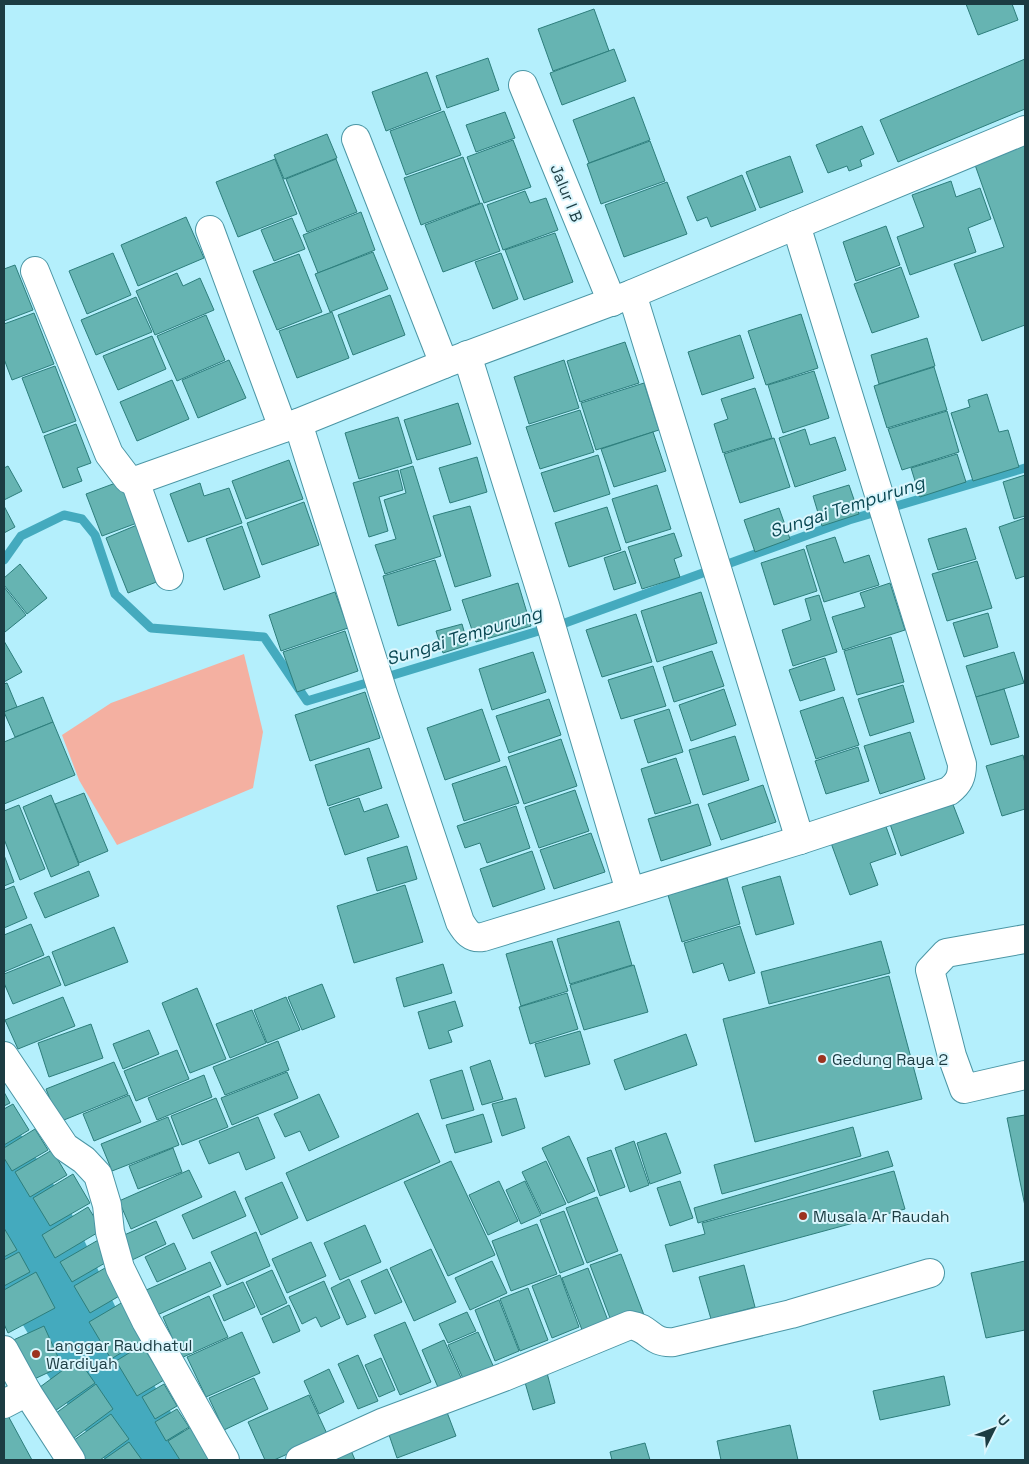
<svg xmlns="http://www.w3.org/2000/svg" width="1029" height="1464" font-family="'Space Grotesk',sans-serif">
<rect width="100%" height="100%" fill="#b4effc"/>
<polygon fill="#f4b0a1" points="244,654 263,732 253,788 117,845 79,780 62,735 111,703"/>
<polygon fill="#44aabe" points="4,1109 69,1208 147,1374 201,1460 105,1460 47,1374 33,1342 4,1293"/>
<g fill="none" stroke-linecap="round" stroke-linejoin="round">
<polyline stroke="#44aabe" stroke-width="9" points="4,560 21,536 64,515 82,519 95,535 115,594 151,628 264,637 307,701 565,623 849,520 1025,468"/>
</g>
<g fill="#66b4b2" stroke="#2d7e7c">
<polygon points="966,4 1012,4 1018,20 978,35"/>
<polygon points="594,9 609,51 553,71 538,29"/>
<polygon points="614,49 626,81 562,105 550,73"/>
<polygon points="488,58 499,90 447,108 436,76"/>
<polygon points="1025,59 1025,109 898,162 880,120"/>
<polygon points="427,72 441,110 386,131 372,92"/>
<polygon points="634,97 650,140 589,163 573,120"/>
<polygon points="444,111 461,155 406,175 390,131"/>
<polygon points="505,112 515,138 476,152 466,125"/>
<polygon points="862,126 874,154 860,160 862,166 849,171 847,166 828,173 816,145"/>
<polygon points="327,134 337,158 284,179 274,155"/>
<polygon points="513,140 531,187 484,203 467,157"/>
<polygon points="650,141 665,181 601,204 587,164"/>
<polygon points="1025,144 1025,325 982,341 954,264 1004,247 974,162"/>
<polygon points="790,156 803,192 760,208 746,172"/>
<polygon points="463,157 480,203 421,225 404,178"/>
<polygon points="275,159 297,214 238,237 216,182"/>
<polygon points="336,159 357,212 307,232 286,179"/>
<polygon points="742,175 756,210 711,227 707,217 697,221 687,197"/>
<polygon points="951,181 956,197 980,188 991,219 968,228 976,252 910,275 897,237 924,227 912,195"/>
<polygon points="667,182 687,234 624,257 605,205"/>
<polygon points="525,191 530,203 546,198 558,230 503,250 487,205"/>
<polygon points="482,203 500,251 443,272 425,225"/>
<polygon points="361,212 375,250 318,273 303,235"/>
<polygon points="186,217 204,258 138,286 121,245"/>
<polygon points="292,218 305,249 274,261 261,230"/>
<polygon points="886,226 900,265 856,281 843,242"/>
<polygon points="555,233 573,282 524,300 505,250"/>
<polygon points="373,252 388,289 330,312 315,274"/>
<polygon points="113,253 131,295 87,314 69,271"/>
<polygon points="501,253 518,299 493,309 475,262"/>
<polygon points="299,254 322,312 277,330 253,271"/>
<polygon points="15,265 33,310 4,321 4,269"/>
<polygon points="901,267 919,317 872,333 854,284"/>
<polygon points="177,273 183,286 200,278 214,310 155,335 136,291"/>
<polygon points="390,295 405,335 353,355 338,315"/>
<polygon points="136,297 152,332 96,355 81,320"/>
<polygon points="332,312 349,358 297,378 279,331"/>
<polygon points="34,313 54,364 12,380 4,359 4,324"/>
<polygon points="801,314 818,368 766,385 748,331"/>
<polygon points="206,315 225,360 177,381 157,336"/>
<polygon points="740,335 754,378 702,395 688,352"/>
<polygon points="152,336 166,369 118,390 103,356"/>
<polygon points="927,338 935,366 879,384 871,355"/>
<polygon points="625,342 639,383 580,402 567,361"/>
<polygon points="229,360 246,398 198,418 182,380"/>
<polygon points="564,360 579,408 529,424 514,377"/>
<polygon points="55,366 76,421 43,433 22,378"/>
<polygon points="934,367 947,410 887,428 874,386"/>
<polygon points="814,371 829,418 783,433 768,385"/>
<polygon points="172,380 189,419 137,441 120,402"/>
<polygon points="644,383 659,430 596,450 581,403"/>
<polygon points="755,388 772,438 723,453 714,424 728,419 721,399"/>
<polygon points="987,394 999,432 1008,430 1019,467 973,481 951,413 970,407 968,400"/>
<polygon points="458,403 471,444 417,460 404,420"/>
<polygon points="580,410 594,452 540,469 526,427"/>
<polygon points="947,411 959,452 902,470 888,429"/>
<polygon points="398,417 412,463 359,479 345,433"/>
<polygon points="76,424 91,463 77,468 82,481 63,488 44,436"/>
<polygon points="805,429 810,445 835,437 846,470 795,487 779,438"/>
<polygon points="653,432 666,471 614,487 601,449"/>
<polygon points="774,438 790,487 740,503 724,454"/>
<polygon points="957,454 966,482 920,497 911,468"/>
<polygon points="598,455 610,494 554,512 541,473"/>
<polygon points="477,457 487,492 450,503 439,468"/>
<polygon points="289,460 303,499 246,519 232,481"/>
<polygon points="8,466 22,491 4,500 4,468"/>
<polygon points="413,466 441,556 385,574 375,545 396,539 384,500 406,493 400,470"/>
<polygon points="398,470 403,490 379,497 388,531 369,537 353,483"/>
<polygon points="1025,475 1025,516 1014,519 1003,482"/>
<polygon points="121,481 137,523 102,536 86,494"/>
<polygon points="200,483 204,496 229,488 242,523 188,542 170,494"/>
<polygon points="657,485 671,529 626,543 612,499"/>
<polygon points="849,485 859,514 822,526 813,496"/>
<polygon points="304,502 319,545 262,565 247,523"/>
<polygon points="4,506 15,527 4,533"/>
<polygon points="470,506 491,576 455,587 433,516"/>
<polygon points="607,507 621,550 569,567 555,523"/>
<polygon points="779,508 790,539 755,552 744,520"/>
<polygon points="1025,518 1025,576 1016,579 999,527"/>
<polygon points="137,525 159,581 128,593 106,538"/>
<polygon points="242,526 260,577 224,590 206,539"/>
<polygon points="966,528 976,559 938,570 928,539"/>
<polygon points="674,533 682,556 674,559 680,577 642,589 628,547"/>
<polygon points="835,537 844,563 869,555 879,585 824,602 806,546"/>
<polygon points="804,549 817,591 774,605 761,563"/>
<polygon points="625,551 636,583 614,590 604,558"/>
<polygon points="435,560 451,610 398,626 383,576"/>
<polygon points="977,561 992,608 947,621 932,574"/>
<polygon points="20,564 47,598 27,614 4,585 4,578"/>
<polygon points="518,583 531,626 476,642 462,600"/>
<polygon points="890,583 905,630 843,650 832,617 865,607 860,593"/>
<polygon points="4,587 26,615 5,632 4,631"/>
<polygon points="335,592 348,628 281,651 269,615"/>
<polygon points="701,592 717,643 657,662 641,611"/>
<polygon points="819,595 837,652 793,666 782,630 811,620 805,599"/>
<polygon points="988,613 998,647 964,657 953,623"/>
<polygon points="636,614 652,662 602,677 586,630"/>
<polygon points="462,624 468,645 443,653 436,631"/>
<polygon points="345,631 358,671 297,692 283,652"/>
<polygon points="891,637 904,682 857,695 844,651"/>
<polygon points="4,641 22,672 4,682"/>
<polygon points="712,651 724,686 674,702 663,667"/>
<polygon points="533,652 546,692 492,710 479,669"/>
<polygon points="1014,652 1024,683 976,697 966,666"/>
<polygon points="825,658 835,690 800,701 789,670"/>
<polygon points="653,666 666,706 621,719 608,680"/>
<polygon points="7,683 17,707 4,712 4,684"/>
<polygon points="903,685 914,722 870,736 858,699"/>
<polygon points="724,689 736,725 691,741 679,705"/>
<polygon points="1004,689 1019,737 991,745 976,697"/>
<polygon points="365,692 380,738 310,761 295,715"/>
<polygon points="43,697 53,722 15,737 4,712"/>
<polygon points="843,697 859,745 816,759 800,711"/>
<polygon points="549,699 561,735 509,753 496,716"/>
<polygon points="482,709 500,761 445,780 427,728"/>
<polygon points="669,709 683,752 648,763 634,720"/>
<polygon points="53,722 75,775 4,804 4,742"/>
<polygon points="910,732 925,779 880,794 864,746"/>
<polygon points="735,736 749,780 703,795 689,750"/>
<polygon points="561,739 577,786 524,804 508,757"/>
<polygon points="858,747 869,781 826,794 815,761"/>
<polygon points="369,748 382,788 328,806 315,765"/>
<polygon points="1023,755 1025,763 1025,809 1002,816 986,766"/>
<polygon points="676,758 691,803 655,814 641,769"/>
<polygon points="506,766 519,803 464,821 452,784"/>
<polygon points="763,785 776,822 721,840 708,804"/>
<polygon points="575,790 589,831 539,848 525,807"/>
<polygon points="84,793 108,851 79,863 55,804"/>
<polygon points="51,795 79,865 51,877 23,807"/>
<polygon points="359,798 364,812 387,804 399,837 345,855 329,808"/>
<polygon points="952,802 964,833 901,856 890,824"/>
<polygon points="698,804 711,845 661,861 648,819"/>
<polygon points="19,805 45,869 20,880 4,839 4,811"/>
<polygon points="516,806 530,848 487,863 480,843 465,848 457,826"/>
<polygon points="885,824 896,854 870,863 878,885 850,895 831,843"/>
<polygon points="591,833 605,872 554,889 540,850"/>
<polygon points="407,846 417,879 377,891 367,858"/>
<polygon points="532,851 545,889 493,907 480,869"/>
<polygon points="4,855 14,882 4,886"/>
<polygon points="89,871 99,896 45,918 34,893"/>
<polygon points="780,876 794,924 756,935 742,887"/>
<polygon points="727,878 740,924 682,942 668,895"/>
<polygon points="405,885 423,942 354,963 337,906"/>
<polygon points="14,886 27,918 4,928 4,890"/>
<polygon points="619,921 632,965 570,984 557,939"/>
<polygon points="31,924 44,955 4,972 4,935"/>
<polygon points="740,926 755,973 729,981 723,963 693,973 684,943"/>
<polygon points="114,927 128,962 65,986 52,952"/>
<polygon points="552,941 568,991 521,1006 506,954"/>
<polygon points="881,941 890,973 769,1004 761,972"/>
<polygon points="49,956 61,985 13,1004 4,983 4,974"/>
<polygon points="443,964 452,993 404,1007 396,978"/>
<polygon points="634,965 648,1012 584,1030 570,985"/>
<polygon points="889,976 922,1099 755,1142 723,1019"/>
<polygon points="322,984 335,1017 302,1030 288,997"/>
<polygon points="197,988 226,1059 190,1073 162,1003"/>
<polygon points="567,993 578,1029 530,1044 519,1007"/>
<polygon points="63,997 75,1026 18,1049 5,1020"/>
<polygon points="286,997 300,1030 267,1043 254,1010"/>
<polygon points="455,1001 463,1026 448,1031 452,1042 429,1049 418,1012"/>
<polygon points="252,1010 266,1043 230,1058 216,1024"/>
<polygon points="91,1024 103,1058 49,1077 38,1043"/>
<polygon points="149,1030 159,1054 123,1069 113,1044"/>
<polygon points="580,1031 590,1064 545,1077 535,1044"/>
<polygon points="686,1034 697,1065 625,1090 614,1060"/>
<polygon points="278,1041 289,1070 225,1095 213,1067"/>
<polygon points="177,1050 189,1079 136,1101 124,1071"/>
<polygon points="490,1060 503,1099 482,1105 470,1067"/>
<polygon points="114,1062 128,1094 59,1122 46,1089"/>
<polygon points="462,1070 474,1110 442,1119 430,1080"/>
<polygon points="287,1072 298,1098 232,1125 221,1098"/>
<polygon points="204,1075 212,1097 157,1120 148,1098"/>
<polygon points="4,1092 10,1103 4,1106"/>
<polygon points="319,1094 339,1137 309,1151 300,1131 285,1137 274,1114"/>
<polygon points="129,1095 141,1122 94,1141 83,1114"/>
<polygon points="216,1098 228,1127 182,1145 171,1116"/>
<polygon points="516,1098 525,1128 502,1136 492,1104"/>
<polygon points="13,1104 29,1130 4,1145 4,1109"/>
<polygon points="418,1113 440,1162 307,1221 286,1173"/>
<polygon points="483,1114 492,1142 455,1153 446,1125"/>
<polygon points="1025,1115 1025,1206 1007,1118"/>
<polygon points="168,1117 179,1145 112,1171 101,1144"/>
<polygon points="258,1117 275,1158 246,1170 239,1152 209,1164 199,1141"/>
<polygon points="853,1127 861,1156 722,1194 714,1165"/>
<polygon points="35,1129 48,1150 12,1171 4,1158 4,1148"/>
<polygon points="666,1133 681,1173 650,1184 637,1143"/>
<polygon points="569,1136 595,1191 568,1203 542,1148"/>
<polygon points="634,1141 649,1185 630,1192 615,1148"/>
<polygon points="173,1148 182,1172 138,1189 129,1166"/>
<polygon points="52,1150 67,1175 30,1197 15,1172"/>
<polygon points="611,1150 625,1187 600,1196 587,1158"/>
<polygon points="888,1151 893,1166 698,1223 694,1208"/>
<polygon points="451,1161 495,1255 448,1276 404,1182"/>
<polygon points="546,1161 566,1204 542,1214 522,1172"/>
<polygon points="189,1170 202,1197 131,1229 119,1201"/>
<polygon points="894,1171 905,1209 673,1272 665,1245 705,1234 702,1223"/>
<polygon points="73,1174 90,1203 50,1226 33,1198"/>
<polygon points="499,1181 518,1221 488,1235 469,1195"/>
<polygon points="525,1181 541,1215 521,1224 506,1190"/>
<polygon points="680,1181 693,1218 670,1226 657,1188"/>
<polygon points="282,1182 298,1218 261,1235 245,1198"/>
<polygon points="235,1191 246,1216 193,1239 182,1215"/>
<polygon points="597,1197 618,1251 587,1263 566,1208"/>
<polygon points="88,1207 102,1230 55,1258 42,1235"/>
<polygon points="564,1211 584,1264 560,1273 540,1220"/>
<polygon points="156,1221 166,1244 132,1260 122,1236"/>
<polygon points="537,1224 557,1274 511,1291 492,1241"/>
<polygon points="365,1225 381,1262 340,1280 324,1243"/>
<polygon points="4,1228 17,1250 4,1257"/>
<polygon points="256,1232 270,1266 227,1285 211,1252"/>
<polygon points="100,1239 112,1259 72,1282 60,1262"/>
<polygon points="311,1242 326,1276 287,1293 272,1259"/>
<polygon points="174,1243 186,1269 157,1282 145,1257"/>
<polygon points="431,1249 456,1302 414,1321 390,1268"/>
<polygon points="19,1252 30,1272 4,1286 4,1260"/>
<polygon points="621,1254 644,1315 613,1326 590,1265"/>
<polygon points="492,1261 507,1293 470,1310 455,1278"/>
<polygon points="1025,1261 1025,1330 986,1338 971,1273"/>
<polygon points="210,1262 221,1286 155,1316 144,1291"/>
<polygon points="744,1265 755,1307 711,1319 699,1277"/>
<polygon points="105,1268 121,1295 90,1313 74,1286"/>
<polygon points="588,1268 610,1326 584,1335 562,1278"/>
<polygon points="387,1269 402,1302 375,1314 361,1281"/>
<polygon points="272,1270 287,1303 261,1315 246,1282"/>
<polygon points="36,1272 55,1308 8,1333 4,1324 4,1290"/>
<polygon points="560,1275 579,1327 552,1338 532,1286"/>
<polygon points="349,1279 366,1317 347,1325 331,1288"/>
<polygon points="324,1281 340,1318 321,1327 316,1317 302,1324 289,1297"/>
<polygon points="243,1282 255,1307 224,1321 213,1295"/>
<polygon points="528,1288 548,1340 520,1351 500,1299"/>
<polygon points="209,1296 228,1337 181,1358 163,1317"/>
<polygon points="499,1300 519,1351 495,1361 475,1310"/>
<polygon points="123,1302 144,1339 111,1359 89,1322"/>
<polygon points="289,1305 300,1331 273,1343 262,1318"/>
<polygon points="467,1312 476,1331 448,1343 439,1324"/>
<polygon points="405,1322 431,1382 400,1395 374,1335"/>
<polygon points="44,1326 62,1366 28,1382 9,1342"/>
<polygon points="242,1332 260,1373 206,1397 187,1357"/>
<polygon points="478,1332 495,1370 465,1383 448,1345"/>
<polygon points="444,1340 463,1382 440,1392 422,1350"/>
<polygon points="142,1345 164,1380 137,1396 116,1361"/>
<polygon points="358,1355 378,1401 358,1409 338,1364"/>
<polygon points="381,1358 395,1390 379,1397 365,1365"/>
<polygon points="78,1359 95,1383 52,1413 36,1390"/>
<polygon points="329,1369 344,1402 319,1414 304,1381"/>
<polygon points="547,1373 555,1403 533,1410 524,1379"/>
<polygon points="944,1376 950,1405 880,1420 873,1391"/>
<polygon points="254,1378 268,1409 224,1430 209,1398"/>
<polygon points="96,1384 113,1409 70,1441 52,1416"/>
<polygon points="164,1384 177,1406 155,1419 142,1397"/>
<polygon points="309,1395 328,1436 274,1460 265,1460 248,1422"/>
<polygon points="445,1407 456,1436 397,1458 387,1429"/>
<polygon points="177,1409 189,1427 166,1441 155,1422"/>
<polygon points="6,1412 32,1460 4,1460 4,1414"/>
<polygon points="111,1414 129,1439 100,1460 82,1460 70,1443"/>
<polygon points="790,1425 798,1460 721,1460 717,1441"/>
<polygon points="191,1427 210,1460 180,1460 168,1441"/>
<polygon points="347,1441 355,1460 301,1460"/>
<polygon points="129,1442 142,1460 103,1460"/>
<polygon points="645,1443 650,1460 612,1460 610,1452"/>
</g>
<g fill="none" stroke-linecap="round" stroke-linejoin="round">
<defs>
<g id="minor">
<polyline points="523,85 612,302"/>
<polyline points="356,139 444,364"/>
<polyline points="210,230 283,428"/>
<polyline points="35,271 109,454 128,479 135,481 298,423 444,364 632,294 796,225 1025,130"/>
<polyline points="632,294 722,585 800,840"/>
<polyline points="467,355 545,605 630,891"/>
<path d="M298,423L384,696L460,922C466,932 471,939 483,937L800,840L949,791C959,783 962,777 962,764L796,225"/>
<polyline points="135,481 169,576"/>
<polyline points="1025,939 946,953 930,970 952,1056 964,1089 1025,1075"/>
<polyline points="4,1056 65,1147 84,1160 98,1175 107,1205 110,1232 120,1268 146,1321 225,1460"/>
<polyline points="4,1350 27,1392 71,1460"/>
<polyline points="4,1404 27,1392"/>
<path d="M300,1460L384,1422L504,1377L630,1325C651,1328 650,1344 674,1342L791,1314L930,1273"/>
</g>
</defs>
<use href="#minor" stroke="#4b96a5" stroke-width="30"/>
<use href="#minor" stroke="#fff" stroke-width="28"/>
</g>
<g fill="#9c3320" stroke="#daf6fd" stroke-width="2">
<circle cx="822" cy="1059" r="5"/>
<circle cx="803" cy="1216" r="5"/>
<circle cx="36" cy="1354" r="5"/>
</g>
<g text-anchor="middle" stroke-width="4" stroke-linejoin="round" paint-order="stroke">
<g font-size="16" fill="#1c3c42" stroke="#daf6fd">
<text transform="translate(567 193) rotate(68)" y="6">Jalur I B</text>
</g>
<g font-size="16" fill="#1c3c42" stroke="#daf6fd" text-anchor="start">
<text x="832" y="1065">Gedung Raya 2</text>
<text x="813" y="1222">Musala Ar Raudah</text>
<text x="46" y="1351">Langgar Raudhatul<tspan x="46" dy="18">Wardiyah</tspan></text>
</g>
<g font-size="18" font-style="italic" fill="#0a4853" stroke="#daf6fd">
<text transform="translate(847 507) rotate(-18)" y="6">Sungai Tempurung</text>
<text transform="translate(464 636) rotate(-17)" y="6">Sungai Tempurung</text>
</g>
</g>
<rect width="1029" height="1464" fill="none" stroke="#1c3c42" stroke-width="10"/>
<g transform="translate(994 1429) rotate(48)" stroke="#daf6fd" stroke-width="4" paint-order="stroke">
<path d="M0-4L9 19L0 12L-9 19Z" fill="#1c3c42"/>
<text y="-8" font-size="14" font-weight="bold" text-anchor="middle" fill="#1c3c42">U</text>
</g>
</svg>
